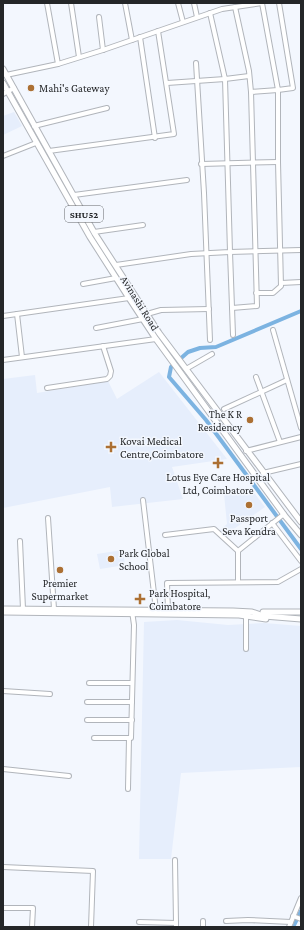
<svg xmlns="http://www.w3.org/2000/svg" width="304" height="930" font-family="'Crimson Pro',serif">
<rect width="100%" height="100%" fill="#f3f7fe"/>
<g fill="#e6eefc">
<polygon points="14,112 22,126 3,135 3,116"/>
<polygon points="159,372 227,459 172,467 183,499 112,507 110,487 3,508 3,379 35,375 37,393 108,381 117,399"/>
<polygon points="251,489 265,507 224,536 220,530 227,524 224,494"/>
<polygon points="123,550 125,565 100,569 97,554"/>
<polygon points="177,620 228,625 264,623 301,626 301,767 181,773 171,859 139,859 144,622"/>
</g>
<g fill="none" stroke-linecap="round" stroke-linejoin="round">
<g stroke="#7cb3e1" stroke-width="4">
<polyline points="301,311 216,347 200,348 188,352 171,367 169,377 206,420 301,549"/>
<polyline points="293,927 301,911"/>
</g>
<defs>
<g id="minor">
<polyline points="47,3 58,64"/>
<polyline points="71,3 79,57"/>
<polyline points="125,3 132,40"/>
<polyline points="178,3 183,22"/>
<polyline points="194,3 197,17"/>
<polyline points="262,3 278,90 293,88 279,3"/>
<polyline points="235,7 249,71 251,92"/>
<polyline points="210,13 225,79 249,76"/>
<polyline points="99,17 103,50"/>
<polyline points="140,37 155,138"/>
<polyline points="196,63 204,193 210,340"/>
<polyline points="6,75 58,64 103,50 222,9 262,3"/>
<polyline points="3,94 14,88"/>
<polyline points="34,126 107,108"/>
<polyline points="49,151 174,134 158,31"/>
<polyline points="3,156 36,143"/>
<polyline points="201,164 278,162"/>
<polyline points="74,195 187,180"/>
<polyline points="94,232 143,225"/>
<polyline points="116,265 191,254 230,252 225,79 167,83"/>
<polyline points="281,283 301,282"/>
<polyline points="83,284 116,278"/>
<polyline points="232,308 257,306 251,92 278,90 278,162 281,286 273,293 256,293"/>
<polyline points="17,314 22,357"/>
<polyline points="147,314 161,310 209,309"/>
<polyline points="3,316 129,298"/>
<polyline points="96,328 143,319"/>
<polyline points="273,330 301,428"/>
<polyline points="233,335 230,252 301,250"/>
<polyline points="3,360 156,339"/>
<polyline points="186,369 212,354"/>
<polyline points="256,377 280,442"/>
<polyline points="47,388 107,379 110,376 111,371 103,346"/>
<polyline points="224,409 287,380"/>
<polyline points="246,451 301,437"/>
<polyline points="263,473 301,464"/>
<polyline points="143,500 156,610"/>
<polyline points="48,518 54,609"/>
<polyline points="272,523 301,561"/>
<polyline points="165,535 214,529 238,551 238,582"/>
<polyline points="20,541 23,609"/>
<polyline points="238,551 284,514"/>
<polyline points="168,610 167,583 278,582 301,569"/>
<polyline points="246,649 246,616"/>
<polyline points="89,683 132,683"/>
<polyline points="3,691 50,694"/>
<polyline points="87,702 132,702"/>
<polyline points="87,720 132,720"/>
<polyline points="94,738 131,738 134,625 132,611"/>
<polyline points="3,769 69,776"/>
<polyline points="128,789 129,738"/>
<polyline points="175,860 176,923"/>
<polyline points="3,867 93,871 91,927"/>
<polyline points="3,908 33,908 32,927"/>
<polyline points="293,916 301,919"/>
<polyline points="203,921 203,927"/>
<polyline points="226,921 248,920 291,922"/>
<polyline points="139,922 176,923 176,927"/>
<polyline points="289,927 301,898"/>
</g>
<g id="major">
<polyline points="3,69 95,234 159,333 301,522"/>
<polyline points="3,83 90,237 129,298 156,339 285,516 301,535"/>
<polyline points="3,609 233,611 252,612 264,616 301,619"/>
<polyline points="3,612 239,615 266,619"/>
<polyline points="263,612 301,612"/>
</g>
</defs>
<use href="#minor" stroke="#b1b5bb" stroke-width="6"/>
<use href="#major" stroke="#b1b5bb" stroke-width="7"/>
<use href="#minor" stroke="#fff" stroke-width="4"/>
<use href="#major" stroke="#fff" stroke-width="5"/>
</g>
<g fill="#ac7033" stroke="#f3f7fe" stroke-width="1.5">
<circle cx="31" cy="88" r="4"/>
<circle cx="250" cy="420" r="4"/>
<path d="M109 441h4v4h4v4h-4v4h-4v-4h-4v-4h4z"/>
<path d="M216 457h4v4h4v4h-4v4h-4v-4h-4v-4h4z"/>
<circle cx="249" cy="505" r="4"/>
<circle cx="111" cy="559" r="4"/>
<circle cx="60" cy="570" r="4"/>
<path d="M138 593h4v4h4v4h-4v4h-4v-4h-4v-4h4z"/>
</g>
<g text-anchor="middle" stroke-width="3" stroke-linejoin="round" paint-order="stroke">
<rect fill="#f3f7fe" stroke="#626568" stroke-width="1" x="65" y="206" width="38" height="16" rx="3"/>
<g font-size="10" font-weight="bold" fill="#242628">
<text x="84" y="218">SHU52</text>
</g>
<g font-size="11" fill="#242628" stroke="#f3f7fe" text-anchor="start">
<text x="39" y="92">Mahi's Gateway</text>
<text x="242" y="418" text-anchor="end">The K R<tspan x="242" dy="13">Residency</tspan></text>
<text x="120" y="445">Kovai Medical<tspan x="120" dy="13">Centre,Coimbatore</tspan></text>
<text x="218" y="481" text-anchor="middle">Lotus Eye Care Hospital<tspan x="218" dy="13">Ltd, Coimbatore</tspan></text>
<text x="249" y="522" text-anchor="middle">Passport<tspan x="249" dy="13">Seva Kendra</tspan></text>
<text x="119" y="557">Park Global<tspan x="119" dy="13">School</tspan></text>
<text x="60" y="587" text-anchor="middle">Premier<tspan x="60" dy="13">Supermarket</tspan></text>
<text x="149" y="597">Park Hospital,<tspan x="149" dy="13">Coimbatore</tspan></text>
</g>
<g font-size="11" fill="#242628" stroke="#f3f7fe">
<text transform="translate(140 303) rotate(58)" y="4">Avinashi Road</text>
</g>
</g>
<rect width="304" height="930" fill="none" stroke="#242628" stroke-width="8"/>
</svg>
